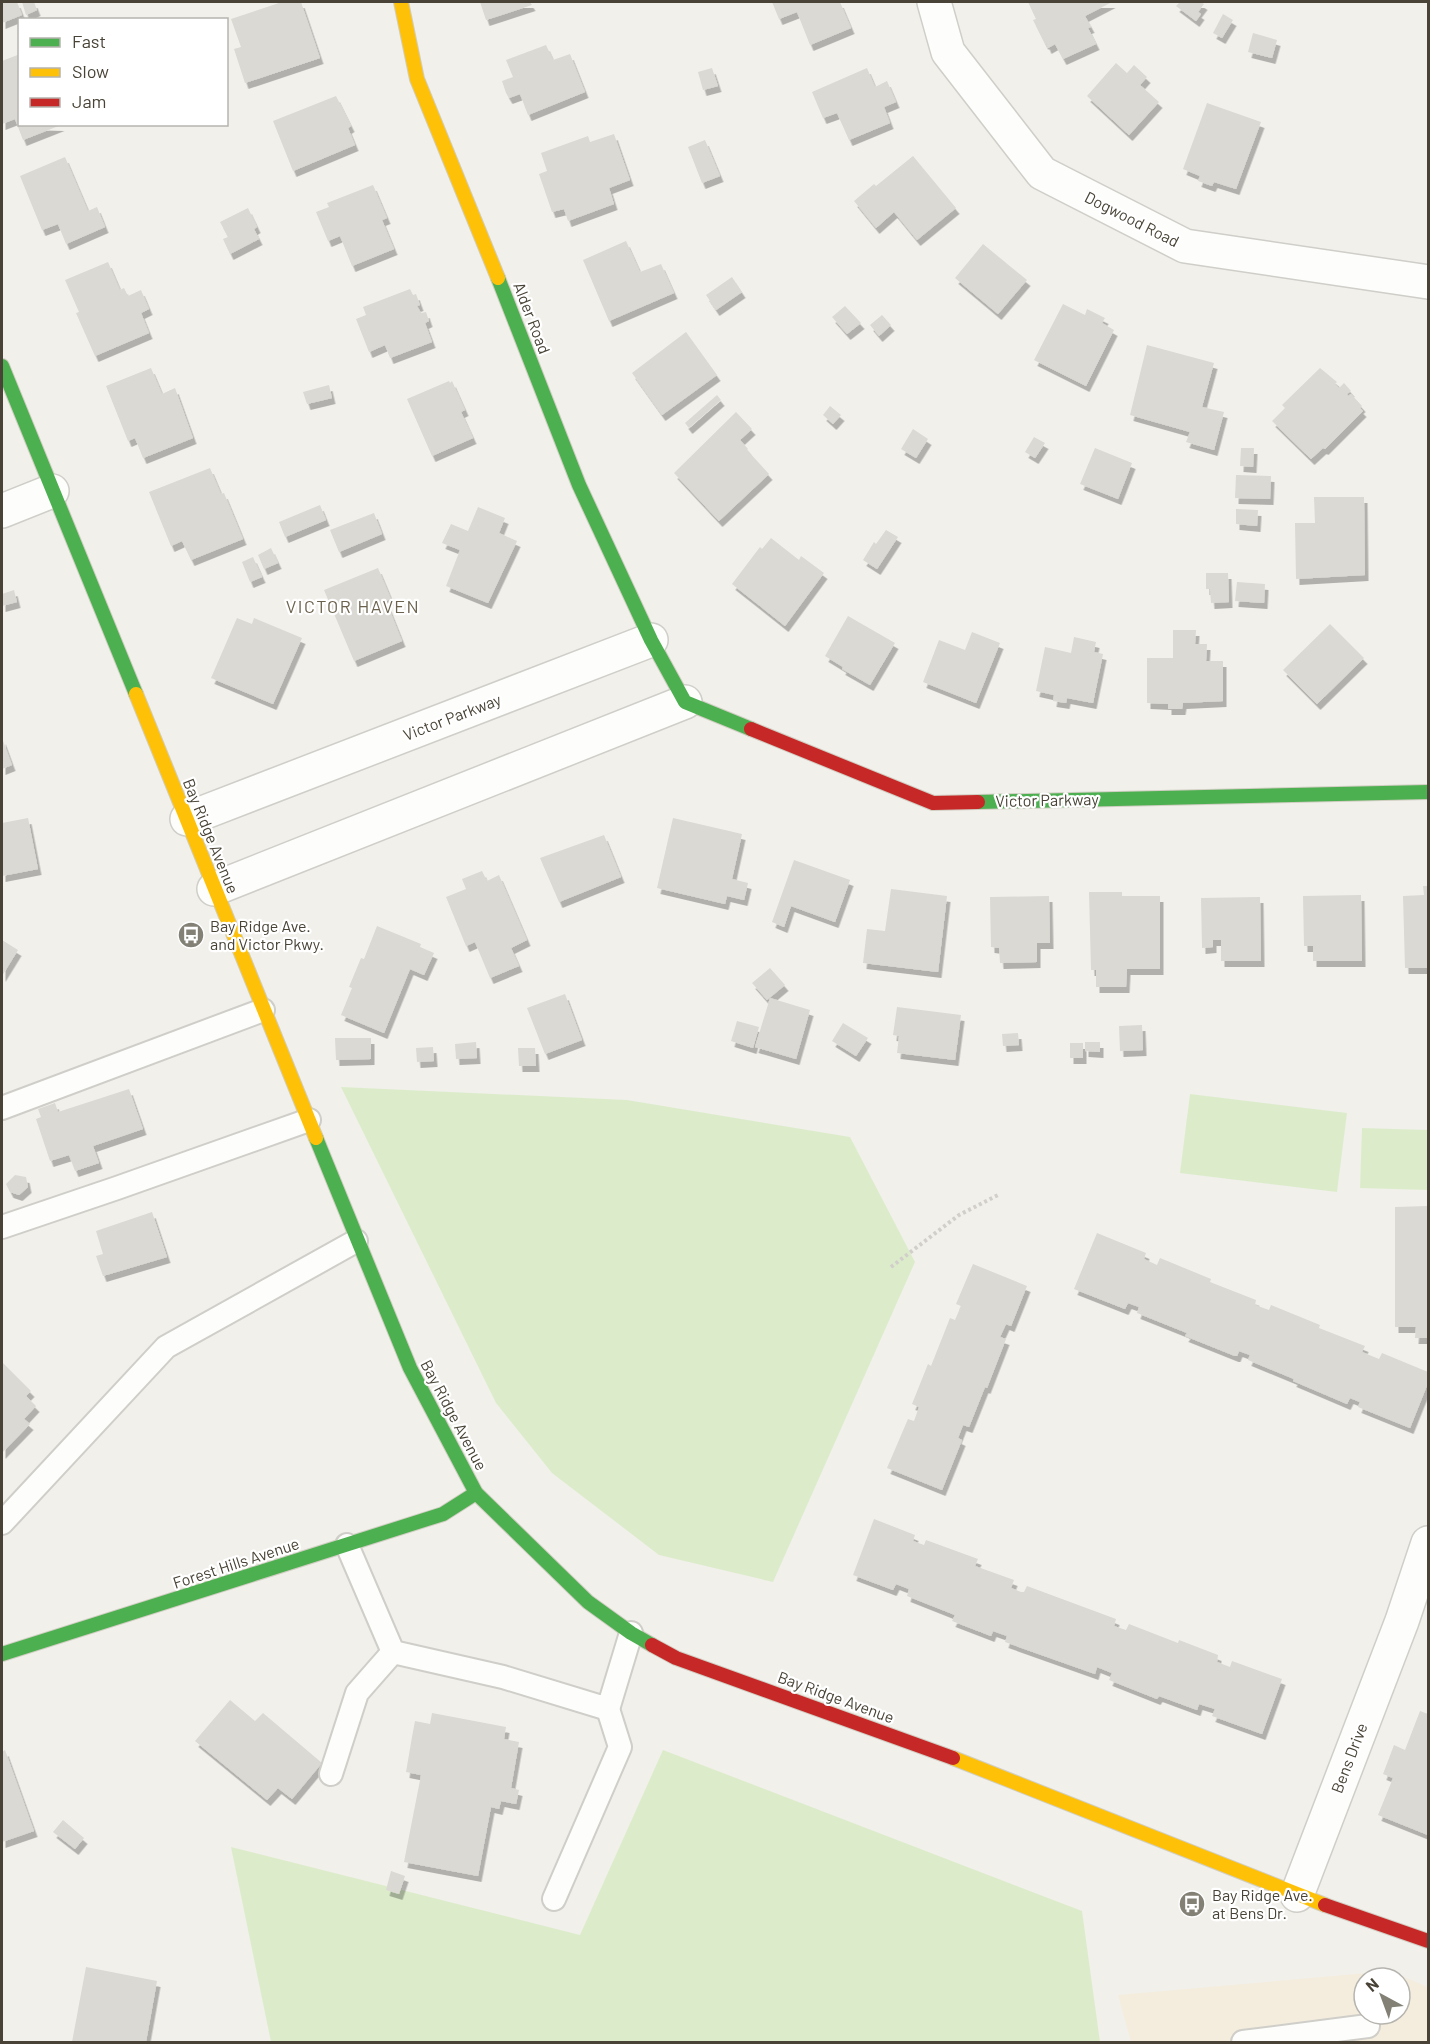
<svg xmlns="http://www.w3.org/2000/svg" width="1430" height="2044" font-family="Barlow,sans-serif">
<defs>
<filter id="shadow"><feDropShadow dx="3.5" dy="6" stdDeviation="0" flood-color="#0004"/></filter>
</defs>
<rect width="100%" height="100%" fill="#f1f0eb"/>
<path fill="#f4edde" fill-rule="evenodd" d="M1390,1971L1428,1987V2042H1131L1118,1995ZM1364,1978H1400V2014H1364Z"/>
<g fill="#dceccb">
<polygon points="341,1087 627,1100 850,1137 915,1262 773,1582 659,1555 552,1473 496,1403"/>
<polygon points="1190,1094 1347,1113 1337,1192 1180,1173"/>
<polygon points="1362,1128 1428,1130 1428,1190 1360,1188"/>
<polygon points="663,1750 1082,1911 1100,2042 271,2042 231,1847 580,1935"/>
</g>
<g fill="#dbd9d3" filter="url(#shadow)">
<polygon points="2,2 17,2 22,15 2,23"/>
<polygon points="22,2 34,2 37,10 26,15"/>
<polygon points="282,2 301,2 320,58 245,83 234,49 241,47 231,19"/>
<polygon points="480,2 530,2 532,5 486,20"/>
<polygon points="772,2 840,2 851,28 810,45 797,12 779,19"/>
<polygon points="1028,2 1112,2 1085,16 1091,27 1088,28 1096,44 1063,59 1055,44 1048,48 1046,43 1045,44 1033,20 1036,19"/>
<polygon points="1180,2 1201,2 1204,4 1198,12 1201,14 1196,21 1176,6"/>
<polygon points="1223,14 1233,20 1222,38 1213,33"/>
<polygon points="1253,33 1277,40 1272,58 1248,52"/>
<polygon points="546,45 553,60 570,54 585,92 528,115 520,94 509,98 506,93 502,81 513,77 506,60"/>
<polygon points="20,54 20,124 61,125 23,140 15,119 2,124 2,61"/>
<polygon points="1116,63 1127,73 1134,65 1147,77 1140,85 1159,102 1129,135 1087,96"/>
<polygon points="712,68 718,86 703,90 698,72"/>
<polygon points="867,68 875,87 887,81 896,102 884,107 890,123 849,140 837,113 823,118 812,92"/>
<polygon points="336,96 351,126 348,128 355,145 293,171 273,121"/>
<polygon points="1207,103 1261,122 1236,189 1214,182 1212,186 1198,181 1200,176 1183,169"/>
<polygon points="614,134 630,180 609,188 614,204 568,221 564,209 552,212 539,174 547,171 541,153 588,136 590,142"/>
<polygon points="705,140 720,176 702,183 688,147"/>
<polygon points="913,156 956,208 917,240 894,212 876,228 854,201 874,184 876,186"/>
<polygon points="65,157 88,211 97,207 105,227 66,244 58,224 42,230 20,176"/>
<polygon points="373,185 387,218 382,220 394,249 352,266 340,236 328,241 316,212 329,207 327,203"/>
<polygon points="248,208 257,227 254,229 259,239 230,254 223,239 228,237 220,222"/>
<polygon points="626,241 640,272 661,264 674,293 609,321 583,260"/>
<polygon points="983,244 1027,280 998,314 955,278"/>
<polygon points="108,262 120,290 124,288 128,296 141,290 149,309 141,313 149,333 95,356 76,313 79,312 65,280"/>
<polygon points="732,277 742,292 716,310 706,295"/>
<polygon points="410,289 413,295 416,294 420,305 417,306 421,313 426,312 429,321 425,323 432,342 390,358 385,345 369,352 356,319 366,315 363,307"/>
<polygon points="1063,304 1085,315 1087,309 1105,318 1102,323 1114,330 1086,386 1034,360"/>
<polygon points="845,306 861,323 847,334 832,317"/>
<polygon points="882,315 891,325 879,336 870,325"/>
<polygon points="686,332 717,375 662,415 632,373"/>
<polygon points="1147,345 1214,363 1202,407 1224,412 1214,450 1186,442 1190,432 1130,415"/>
<polygon points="151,368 162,394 175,388 193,438 143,458 135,438 128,441 106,386"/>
<polygon points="1320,368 1337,382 1335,384 1339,388 1344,383 1351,391 1347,394 1348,396 1351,394 1362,406 1360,408 1363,411 1325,449 1323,448 1311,459 1272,421 1285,408 1282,405"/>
<polygon points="449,381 450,383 452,381 465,410 461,412 473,438 432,456 407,399"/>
<polygon points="329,385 332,398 307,404 303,392"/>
<polygon points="717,395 721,400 689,428 685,423"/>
<polygon points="830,406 841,415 833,424 823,415"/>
<polygon points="736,412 752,429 740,440 748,449 747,450 769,474 719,521 674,473"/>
<polygon points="913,429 928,439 916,458 901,449"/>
<polygon points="1034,437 1045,443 1035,458 1025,452"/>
<polygon points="1095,448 1132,463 1118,499 1080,484"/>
<polygon points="1241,448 1254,448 1253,467 1240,466"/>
<polygon points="210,468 221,494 224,493 243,539 191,560 182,541 171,546 149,492"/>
<polygon points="1236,475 1271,476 1270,499 1235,498"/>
<polygon points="1314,497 1364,497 1365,575 1296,579 1295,523 1315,523"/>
<polygon points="320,505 326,520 285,537 279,522"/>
<polygon points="478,507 505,518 499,533 517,541 488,603 446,586 460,550 442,543 451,524 468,531"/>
<polygon points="1236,509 1258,510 1257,526 1236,524"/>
<polygon points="374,513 382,534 339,552 330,530"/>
<polygon points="886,530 898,537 877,569 863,560 874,542 876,544"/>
<polygon points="771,538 799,560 801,556 824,573 785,626 732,584 760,547 762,549"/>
<polygon points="271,548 278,563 264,569 258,555"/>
<polygon points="253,557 262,577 250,582 242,562"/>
<polygon points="378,568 391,599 386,601 402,641 354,661 324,590"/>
<polygon points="1206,573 1228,573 1229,602 1211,603 1210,589 1206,589"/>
<polygon points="1237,582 1265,584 1264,603 1235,601"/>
<polygon points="14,590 17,602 2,606 2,594"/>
<polygon points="848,616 895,643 870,685 842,669 843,667 825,656"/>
<polygon points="237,618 252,624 254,618 302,638 273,704 211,678"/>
<polygon points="1330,624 1364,658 1317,704 1283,670"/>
<polygon points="1173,630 1196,630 1195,644 1207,644 1206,661 1223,661 1223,701 1183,703 1182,709 1168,709 1168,704 1147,703 1147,658 1173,658"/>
<polygon points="972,632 1000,643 976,703 923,682 939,640 965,650"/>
<polygon points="1074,637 1096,642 1094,652 1103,654 1093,703 1067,698 1066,703 1053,701 1054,695 1036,691 1045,647 1071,653"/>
<polygon points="2,738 12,765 2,769"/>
<polygon points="28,818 38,869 2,876 2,823"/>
<polygon points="673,818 742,834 732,879 748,883 744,900 727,896 725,904 657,888"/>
<polygon points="604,835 621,877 559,902 540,858"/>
<polygon points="794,860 850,880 835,922 791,906 784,927 772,922"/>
<polygon points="482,871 487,881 499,875 527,940 511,948 519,966 490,978 475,942 466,946 446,897 466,889 462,879"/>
<polygon points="1423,886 1428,886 1428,968 1405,968 1403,896 1424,895"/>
<polygon points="891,889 947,896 938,972 863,963 867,929 885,931"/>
<polygon points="1089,892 1122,892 1122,896 1160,896 1160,969 1127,969 1126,987 1096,987 1096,970 1091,970"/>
<polygon points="1361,895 1362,961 1313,961 1313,946 1304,946 1303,896"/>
<polygon points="1049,896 1050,943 1037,943 1037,962 1000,963 999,948 991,947 990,897"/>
<polygon points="1260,897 1261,961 1221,961 1221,940 1213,940 1213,947 1202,948 1201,898"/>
<polygon points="377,926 421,944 420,947 434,953 424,975 410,969 384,1033 341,1015 352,988 349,987 361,958 364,959"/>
<polygon points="2,940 18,950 2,976"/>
<polygon points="770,968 785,985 767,1000 752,983"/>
<polygon points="565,994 582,1040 545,1054 527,1008"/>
<polygon points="770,998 810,1010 796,1059 755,1047"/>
<polygon points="897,1007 961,1015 955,1060 897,1053 899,1036 893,1035"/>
<polygon points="737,1021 759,1027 753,1048 731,1041"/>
<polygon points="843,1023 868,1038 856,1056 832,1041"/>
<polygon points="1142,1025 1143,1050 1120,1051 1119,1026"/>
<polygon points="1018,1033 1019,1045 1003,1046 1002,1034"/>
<polygon points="335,1038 371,1038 371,1059 336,1060"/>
<polygon points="476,1042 477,1058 456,1059 455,1044"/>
<polygon points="1085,1042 1100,1042 1100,1052 1085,1051"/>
<rect x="1070" y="1043" width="13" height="15"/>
<polygon points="433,1047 434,1061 417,1062 416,1048"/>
<polygon points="518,1048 535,1048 536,1066 519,1066"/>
<polygon points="129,1089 143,1129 93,1146 99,1163 75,1171 69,1155 50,1161 36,1119 41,1117 38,1109 55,1103 58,1112"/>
<polygon points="15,1175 26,1177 28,1187 19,1195 10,1192 6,1184"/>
<polygon points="1428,1206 1428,1338 1415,1338 1416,1327 1395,1327 1395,1207"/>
<polygon points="152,1212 167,1257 103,1276 96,1256 103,1254 96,1231"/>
<polygon points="1097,1233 1146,1253 1144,1259 1157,1265 1160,1258 1211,1279 1210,1282 1256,1300 1255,1305 1269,1310 1271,1305 1320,1325 1319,1328 1365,1346 1362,1352 1379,1359 1382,1353 1428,1372 1428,1383 1410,1428 1358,1407 1360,1402 1350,1398 1347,1404 1293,1381 1294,1379 1248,1360 1250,1355 1239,1351 1237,1356 1235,1356 1185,1336 1187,1333 1137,1313 1139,1307 1128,1303 1125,1309 1074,1289"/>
<polygon points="973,1264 1027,1286 1011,1326 1006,1324 1000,1337 1006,1339 987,1388 985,1387 969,1427 963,1425 958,1438 962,1440 942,1490 887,1468 908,1419 914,1421 919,1407 912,1404 928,1364 931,1366 950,1318 955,1320 961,1306 956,1304"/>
<polygon points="2,1362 31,1391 26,1396 36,1406 24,1419 30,1424 2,1453"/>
<polygon points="874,1519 915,1535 913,1541 924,1545 926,1540 978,1559 975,1566 1014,1580 1011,1588 1021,1592 1024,1592 1027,1586 1116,1619 1114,1626 1126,1630 1129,1624 1178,1643 1179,1640 1218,1655 1217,1662 1230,1667 1232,1661 1282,1679 1262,1734 1212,1716 1215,1709 1199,1704 1197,1710 1159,1696 1157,1699 1109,1680 1112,1673 1097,1667 1095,1674 1005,1642 1007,1636 993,1631 991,1636 952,1621 955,1615 907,1596 909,1589 896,1584 893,1590 853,1575"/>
<polygon points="230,1700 255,1721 263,1713 322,1763 292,1799 278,1788 267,1800 195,1741"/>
<polygon points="1420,1711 1428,1714 1428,1835 1378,1815 1393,1778 1383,1774 1394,1745 1405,1750"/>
<polygon points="432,1713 506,1727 504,1739 519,1742 511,1788 519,1790 516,1804 501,1801 499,1809 491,1807 478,1876 404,1862 421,1775 406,1772 412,1737 415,1721 430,1724"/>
<polygon points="5,1750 34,1831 2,1842 2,1752"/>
<polygon points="63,1820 84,1838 75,1849 53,1832"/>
<polygon points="391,1871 405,1876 399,1894 386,1890"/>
<polygon points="86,1967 157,1981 146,2042 72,2042"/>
</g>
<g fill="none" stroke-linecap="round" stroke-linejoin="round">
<defs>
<g id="lane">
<polyline points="2,1108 263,1010"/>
<polyline points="2,1227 117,1188 309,1120"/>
<polyline points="2,1523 166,1347 356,1241"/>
<polyline points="347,1545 393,1652 503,1677 608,1709 631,1633"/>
<polyline points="331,1774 357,1693 393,1652"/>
<polyline points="554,1899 620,1747 608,1709"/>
<polyline points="1243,2042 1368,2026"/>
</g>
<g id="street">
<polyline points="934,2 948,52 1042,173 1185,246 1428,282"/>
<polyline points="2,511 52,491"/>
<polyline points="187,819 651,640"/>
<polyline points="214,889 685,702"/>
<polyline points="1297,1895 1402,1621 1428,1543"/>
</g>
<g id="fast">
<polyline points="498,278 579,485 651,640 685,702 751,729"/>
<polyline points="2,366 136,694"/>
<polyline points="978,802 1428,792"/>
<polyline points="316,1138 410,1368 476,1493 588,1602 631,1633 652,1645"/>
<polyline points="2,1654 443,1514 476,1493"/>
</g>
<g id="slow">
<polyline points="401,2 417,79 498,278"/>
<polyline points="136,694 316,1138"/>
<polyline points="953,1758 1325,1905"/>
</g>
<g id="jam">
<polyline points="751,729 933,803 978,802"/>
<polyline points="652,1645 676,1658 953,1758"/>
<polyline points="1325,1905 1428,1941"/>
</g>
</defs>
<use href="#lane" stroke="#cfcec8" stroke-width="26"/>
<use href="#street" stroke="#cfcec8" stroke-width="36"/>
<use href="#fast" stroke="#d1cec2" stroke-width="16"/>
<use href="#slow" stroke="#d1cec2" stroke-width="16"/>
<use href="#jam" stroke="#d1cec2" stroke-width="16"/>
<polyline stroke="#d2cfcb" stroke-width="4" stroke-dasharray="3 3" stroke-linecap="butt" points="891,1267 959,1215 1000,1194"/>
<use href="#lane" stroke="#fdfdfc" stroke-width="22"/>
<use href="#street" stroke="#fdfdfc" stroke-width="33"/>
<use href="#fast" stroke="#4caf50" stroke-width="14"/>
<use href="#slow" stroke="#ffc107" stroke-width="14"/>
<use href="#jam" stroke="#c62828" stroke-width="14"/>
</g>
<defs>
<symbol id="bus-disc" viewBox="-11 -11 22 22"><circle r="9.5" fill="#838075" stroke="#fff"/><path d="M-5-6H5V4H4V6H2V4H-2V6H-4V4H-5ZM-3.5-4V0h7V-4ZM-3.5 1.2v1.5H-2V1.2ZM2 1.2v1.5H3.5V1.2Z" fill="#fff"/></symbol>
</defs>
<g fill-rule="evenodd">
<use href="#bus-disc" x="176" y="920" width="30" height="30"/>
<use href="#bus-disc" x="1177" y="1889" width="30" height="30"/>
</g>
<g text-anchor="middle" stroke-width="4.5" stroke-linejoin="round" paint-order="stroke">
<g font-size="16" fill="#484336" stroke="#fff">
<text transform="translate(1132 219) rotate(27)" y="6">Dogwood Road</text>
<text transform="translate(532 318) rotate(69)" y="6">Alder Road</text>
<text transform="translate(452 717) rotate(-21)" y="6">Victor Parkway</text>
<text transform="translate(1047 800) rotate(-1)" y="6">Victor Parkway</text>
<text transform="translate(211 836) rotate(68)" y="6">Bay Ridge Avenue</text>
<text transform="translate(454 1415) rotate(62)" y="6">Bay Ridge Avenue</text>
<text transform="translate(236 1563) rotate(-18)" y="6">Forest Hills Avenue</text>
<text transform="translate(836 1697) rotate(20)" y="6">Bay Ridge Avenue</text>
<text transform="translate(1349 1758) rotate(-69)" y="6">Bens Drive</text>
</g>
<g font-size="16" fill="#484336" stroke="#fff" text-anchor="start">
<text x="210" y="932">Bay Ridge Ave.<tspan x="210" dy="18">and Victor Pkwy.</tspan></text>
<text x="1212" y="1901">Bay Ridge Ave.<tspan x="1212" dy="18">at Bens Dr.</tspan></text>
</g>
<g font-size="18" letter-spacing="1.5" fill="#6b624d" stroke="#fff">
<text x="353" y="613">VICTOR HAVEN</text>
</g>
</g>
<rect width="1430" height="2044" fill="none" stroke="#484336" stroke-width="6"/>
<rect x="18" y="18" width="210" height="108" fill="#ffffff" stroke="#b6b4af" stroke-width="1.5"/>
<rect x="30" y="38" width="30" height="9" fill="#4caf50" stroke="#b6b4af" stroke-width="1.5"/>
<text x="72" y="48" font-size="18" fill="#484336">Fast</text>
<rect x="30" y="68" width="30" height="9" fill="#ffc107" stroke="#b6b4af" stroke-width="1.5"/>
<text x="72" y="78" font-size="18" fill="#484336">Slow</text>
<rect x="30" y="98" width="30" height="9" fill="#c62828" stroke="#b6b4af" stroke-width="1.5"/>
<text x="72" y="108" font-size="18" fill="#484336">Jam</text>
<g transform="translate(1382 1996) rotate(319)"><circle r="28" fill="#ffffff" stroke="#b6b4af" stroke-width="1.5"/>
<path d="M0-4.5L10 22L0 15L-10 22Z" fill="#838075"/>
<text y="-9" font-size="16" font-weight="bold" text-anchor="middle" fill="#484336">N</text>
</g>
</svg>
